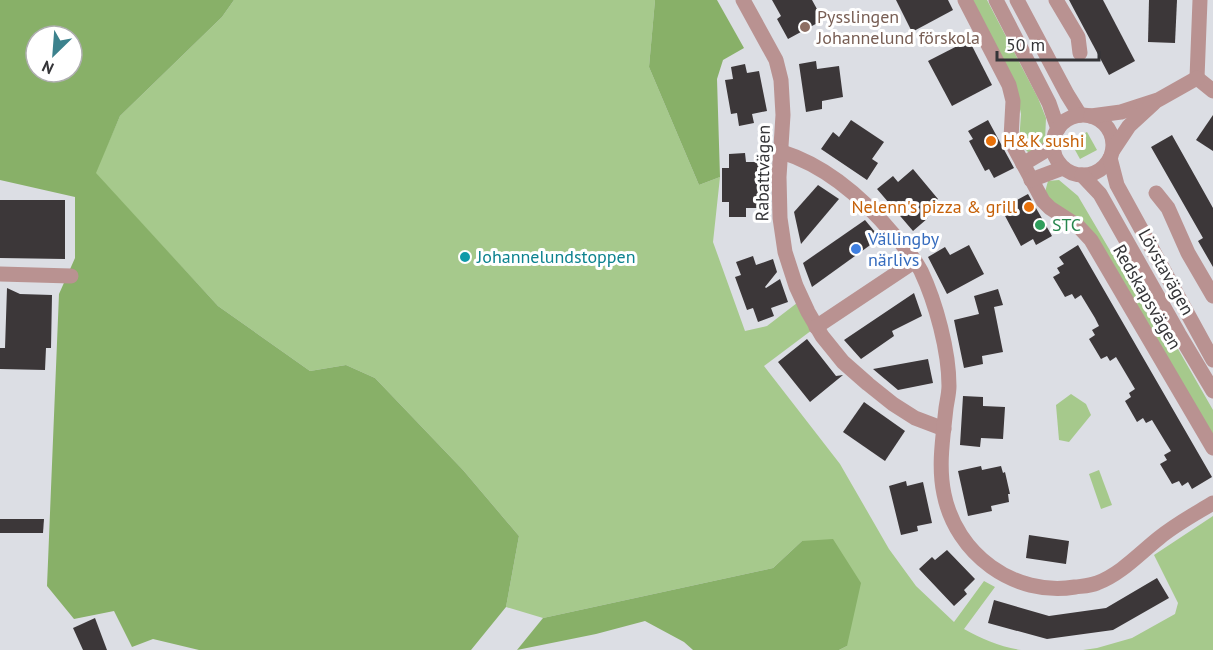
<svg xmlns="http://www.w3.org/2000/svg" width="1213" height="650" font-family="'PT Sans',sans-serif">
<rect width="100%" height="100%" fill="#dcdee4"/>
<g fill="#a6c98c">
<path d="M234,0H655L649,67L699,185L720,177L713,242L745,331L767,326L797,303L812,330L764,366L840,464L889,549L916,586L954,622L984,581L995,587L964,629C982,639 1000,647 1021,650H839L847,646L802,541L773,568L543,618L506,607L519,536L463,470L375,378L346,365L310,371L218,306L95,173L120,116L222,17Z"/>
<polygon points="970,0 987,0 1038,98 1046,118 1045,141 1039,149 1029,153 1019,143 1021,114 1015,85"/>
<polygon points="1087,132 1097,150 1080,159 1070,141"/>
<polygon points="1059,180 1078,196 1152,322 1174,342 1213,410 1213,437 1088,228 1051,201 1045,192 1048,181"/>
<polygon points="1071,394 1086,404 1091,415 1069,442 1059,440 1056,405"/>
<polygon points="1099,470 1112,505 1101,509 1089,474"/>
<polygon points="1213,516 1213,650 1083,650 1097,648 1132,638 1175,614 1178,603 1154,555"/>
</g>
<g fill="#88b068" fill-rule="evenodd">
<path d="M0,0H234L222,17L120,116L96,173L218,306L310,371L346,365L375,378L463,470L519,536L506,607L471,650H199L153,639L132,647L114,611L74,619L47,586L59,294L75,258V197L0,180ZM36,36H72V72H36Z"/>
<polygon points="655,0 717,0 744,48 723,60 717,79 720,177 699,185 649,67"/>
<polygon points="833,539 861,583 847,646 839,650 693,650 684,642 645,621 596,634 517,650 543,618 773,568 802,541"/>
</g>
<g fill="#3c3739">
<polygon points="772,0 812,0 823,20 788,39 777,19 781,16"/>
<polygon points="896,0 948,0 953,10 912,32"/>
<polygon points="1069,0 1103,0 1135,61 1109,75"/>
<polygon points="1149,0 1177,0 1175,43 1148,42"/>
<polygon points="969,40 992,85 952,106 928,61"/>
<polygon points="816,61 817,69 839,66 843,97 822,101 822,109 806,112 799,64"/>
<polygon points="745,64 747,73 759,71 767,111 752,114 754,123 739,126 737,113 731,114 725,80 733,79 731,67"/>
<polygon points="1213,115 1213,151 1196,140"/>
<polygon points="851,120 884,142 872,159 878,163 867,180 821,149 833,132 839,137"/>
<polygon points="988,120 1014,168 994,178 989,169 985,171 969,141 973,139 968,131"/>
<polygon points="1172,135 1213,208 1213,267 1198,241 1203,238 1151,147"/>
<polygon points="745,153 746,162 763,162 764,208 746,208 746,217 729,217 729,202 722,202 722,168 729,168 729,154"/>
<polygon points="913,169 938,199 923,212 928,218 913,231 877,189 893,176 898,182"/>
<polygon points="818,185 839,199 801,244 794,212"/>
<polygon points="1028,194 1052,236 1036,245 1033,239 1021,246 1004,214 1016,208 1013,202"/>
<polygon points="0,200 65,200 65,259 0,258"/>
<polygon points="865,220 880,238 812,287 803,263"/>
<polygon points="969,245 984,274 947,294 928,257 945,247 950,255"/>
<polygon points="1078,245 1212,477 1192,489 1188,482 1182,486 1179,481 1172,484 1160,464 1167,460 1164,455 1171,451 1166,443 1152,420 1146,423 1143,418 1137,422 1125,401 1131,397 1129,393 1135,389 1116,357 1110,361 1107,356 1101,359 1089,339 1095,335 1092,330 1099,326 1095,318 1081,295 1075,299 1072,294 1065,297 1053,277 1060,273 1057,268 1064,264 1059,257"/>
<polygon points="753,256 756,265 773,259 777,272 765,287 766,288 780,279 788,302 771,308 774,316 758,322 753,308 747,310 735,277 741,275 736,262"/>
<polygon points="7,288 20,294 52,295 51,348 46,348 45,370 0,369 0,348 5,348"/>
<polygon points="998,289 1003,305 994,307 1003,352 982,356 983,364 964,368 954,320 979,314 974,296"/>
<polygon points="914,293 922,316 892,331 894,336 861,359 844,340"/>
<polygon points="807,339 836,376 843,375 810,402 778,362"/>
<polygon points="928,359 933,383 898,390 873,369"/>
<polygon points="963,396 983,397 983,406 1005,407 1003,439 981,438 980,447 960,445"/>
<polygon points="864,402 905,431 885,461 843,432"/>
<polygon points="981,466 982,470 1001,466 1003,473 1005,472 1010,494 1008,494 1009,502 991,506 992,511 968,516 958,471"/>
<polygon points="906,481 907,486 923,482 932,523 917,526 918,531 901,535 889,486"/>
<polygon points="0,519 44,519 43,533 0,533"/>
<polygon points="1029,535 1069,541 1066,564 1026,558"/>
<polygon points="947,550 975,579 964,590 967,594 954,606 919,569 932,557 935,560"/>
<polygon points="1157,578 1169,598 1113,630 1047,639 988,623 994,600 1049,616 1106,608"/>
<polygon points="95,618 107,650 83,650 73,628"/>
</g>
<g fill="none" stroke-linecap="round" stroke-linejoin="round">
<g stroke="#b99291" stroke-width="15">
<polyline points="743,0 776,60 781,80 783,115 779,177 780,218 785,252 796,286 808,312 822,336 843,362 868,384 893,404 915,418 944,429"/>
<polyline points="965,0 1009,85 1013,101 1011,138 1014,147 1043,201 1050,208 1078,226 1091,240 1213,448"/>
<polyline points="996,0 1049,103 1058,129"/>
<polyline points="1017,0 1067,94 1080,115"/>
<polyline points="1056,0 1078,37 1080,53"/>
<polyline points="1197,78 1200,0"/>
<polyline points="1197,78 1213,91"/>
<circle cx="1083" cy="145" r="30"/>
<polyline points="1091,116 1121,112 1158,100 1197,78"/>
<polyline points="1113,150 1129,126 1154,103"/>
<path d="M782,152C827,166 864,199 894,235C904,246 914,258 921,271C936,303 949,351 949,386C949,393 947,401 946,408C943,437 938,466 944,494C956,554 1014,597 1075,587C1082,586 1090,586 1097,583C1121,574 1140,553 1159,538C1176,524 1195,514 1213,503"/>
<polyline points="1110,158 1117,185 1213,360"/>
<polyline points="1023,164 1053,146"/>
<polyline points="1082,175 1100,194 1179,334 1213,391"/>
<polyline points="1031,180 1063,168"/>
<polyline points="1156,193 1168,208 1188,253 1213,296"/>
<polyline points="0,274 71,276"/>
<polyline points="816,327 915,261"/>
</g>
</g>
<circle fill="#8d6e63" stroke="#fff" stroke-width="2" cx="805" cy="27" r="6"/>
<g fill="#e8710a" stroke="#fff" stroke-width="2">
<circle cx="991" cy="141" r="6"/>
<circle cx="1029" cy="207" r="6"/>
</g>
<circle fill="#2e9e5b" stroke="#fff" stroke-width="2" cx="1040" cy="225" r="6"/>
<circle fill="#3f7fe0" stroke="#fff" stroke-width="2" cx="856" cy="249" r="6"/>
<circle fill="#0f9aa8" stroke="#fff" stroke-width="2" cx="465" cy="257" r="6"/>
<g text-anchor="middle" stroke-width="6" stroke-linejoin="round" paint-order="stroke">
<g font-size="18" fill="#785e54" stroke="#fff" text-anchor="start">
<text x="817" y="23">Pysslingen<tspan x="817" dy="21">Johannelund förskola</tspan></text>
</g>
<g font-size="18" fill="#c56008" stroke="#fff" text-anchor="start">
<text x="1003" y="147">H&amp;K sushi</text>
<text x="1017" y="213" text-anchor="end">Nelenn's pizza &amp; grill</text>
</g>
<g font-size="18" fill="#353538" stroke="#fff">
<text transform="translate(763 173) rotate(-89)" y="6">Rabattvägen</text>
<text transform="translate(1166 272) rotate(61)" y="6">Lövstavägen</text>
<text transform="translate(1147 297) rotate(60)" y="6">Redskapsvägen</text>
</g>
<g font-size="18" fill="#27864d" stroke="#fff" text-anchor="start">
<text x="1052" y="231">STC</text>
</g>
<g font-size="18" fill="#366cbe" stroke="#fff" text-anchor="start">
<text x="868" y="245">Vällingby<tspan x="868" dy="21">närlivs</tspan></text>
</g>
<g font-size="18" fill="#0d838f" stroke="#fff" text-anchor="start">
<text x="477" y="263">Johannelundstoppen</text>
</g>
</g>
<g transform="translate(54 54) rotate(205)"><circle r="28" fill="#ffffff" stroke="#aeaeaf" stroke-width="1.5"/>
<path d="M0-4.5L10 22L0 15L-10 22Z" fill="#3c828d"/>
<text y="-9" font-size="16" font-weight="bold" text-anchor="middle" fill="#353538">N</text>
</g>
<path d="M997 51v9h102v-9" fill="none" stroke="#353538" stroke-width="3"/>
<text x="1006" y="51" font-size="18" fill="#353538" stroke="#ffffff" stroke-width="4.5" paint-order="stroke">50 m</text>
</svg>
